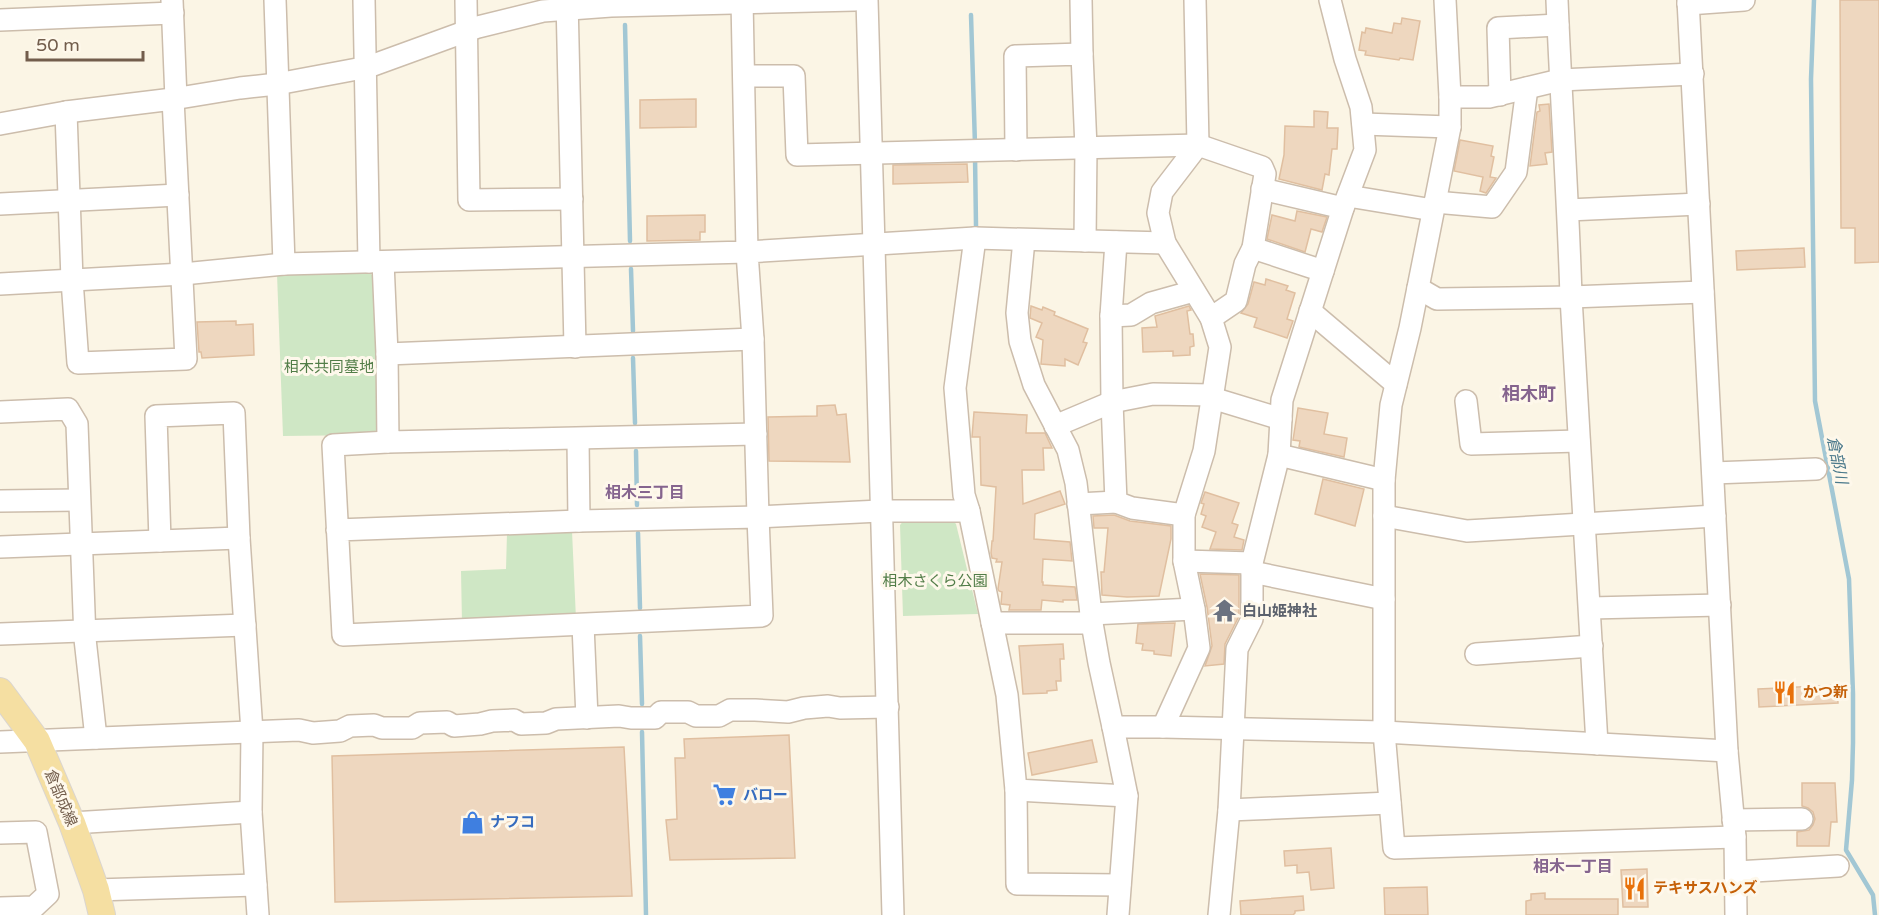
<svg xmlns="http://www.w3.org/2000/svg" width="1879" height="915" font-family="'Varela Round','Noto Sans JP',sans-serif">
<rect width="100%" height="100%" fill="#fbf5e5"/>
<g fill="#cfe7c5">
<polygon points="370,273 376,279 379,428 370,435 283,436 277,274"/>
<polygon points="950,517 956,524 978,614 903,616 900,525 906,518"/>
<polygon points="572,531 576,619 462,623 461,571 506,569 507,533"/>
</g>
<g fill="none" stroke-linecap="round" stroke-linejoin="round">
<g stroke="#a2c7d4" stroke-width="4.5">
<polyline points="1814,0 1811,79 1815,401 1849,579 1853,694 1853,743 1852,780 1846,850 1873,895 1875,915"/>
<polyline points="971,15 975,145"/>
<polyline points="625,25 630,241"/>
<polyline points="975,156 976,226"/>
<polyline points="631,269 633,331"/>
<polyline points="633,358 635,423"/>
<polyline points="636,451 637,505"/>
<polyline points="638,533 640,608"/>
<polyline points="640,636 642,704"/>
<polyline points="642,732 646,915"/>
</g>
</g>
<g fill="#eed7bf" stroke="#e0bfa0" stroke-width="1.5">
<polygon points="1840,0 1879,0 1879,262 1855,263 1855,228 1841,228"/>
<polygon points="1402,18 1420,21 1413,60 1400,58 1399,60 1365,55 1366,51 1359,50 1362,32 1365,33 1366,28 1392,33 1394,23 1401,24"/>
<polygon points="696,99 696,127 640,128 640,100"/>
<polygon points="1549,104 1552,152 1545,153 1547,164 1530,166 1537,112 1540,111 1539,105"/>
<polygon points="1314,111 1328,112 1327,128 1338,128 1337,149 1332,149 1329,175 1325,174 1322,190 1279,179 1284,155 1285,126 1314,127"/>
<polygon points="1460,140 1493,146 1491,156 1494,157 1490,177 1496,178 1486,193 1480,191 1483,177 1454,171"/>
<polygon points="967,164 968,182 893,184 893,165"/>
<polygon points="1297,211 1327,217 1322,232 1311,229 1305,252 1267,239 1272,215 1295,221"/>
<polygon points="705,215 705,232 700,232 700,240 647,241 647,216"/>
<polygon points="1804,248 1805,267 1737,270 1736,251"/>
<polygon points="1266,279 1288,286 1286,290 1295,293 1287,319 1293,321 1287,338 1254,327 1257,318 1241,313 1248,304 1254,282 1265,285"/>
<polygon points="1031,306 1042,310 1043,307 1055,312 1054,315 1088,329 1083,342 1087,343 1078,365 1065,359 1065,366 1041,364 1043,340 1036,337 1042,323 1030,318"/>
<polygon points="1189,306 1191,310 1187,311 1190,334 1193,334 1194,346 1190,347 1190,355 1173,356 1173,351 1143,352 1142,328 1157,327 1155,316"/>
<polygon points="236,321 236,325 253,324 254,355 202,358 201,352 199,352 197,322"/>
<polygon points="835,405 837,415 846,414 850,462 769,461 768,417 817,416 817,406"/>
<polygon points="1298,408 1328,413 1324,434 1347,438 1344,457 1299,447 1300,441 1293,440"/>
<polygon points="974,412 1027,415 1026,433 1045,433 1052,448 1043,448 1044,470 1022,470 1023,504 1060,491 1065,504 1035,514 1034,539 1070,542 1072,561 1043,559 1042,582 1043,582 1043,585 1075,587 1077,600 1063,600 1063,602 1042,600 1041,610 1009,610 1010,605 1001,604 1002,592 999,591 998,589 1002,562 996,562 997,559 992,558 991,553 992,541 993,541 996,487 981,485 980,437 972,437"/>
<polygon points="1323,479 1364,489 1355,526 1315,514"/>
<polygon points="1205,492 1239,503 1232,523 1238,525 1234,537 1244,540 1242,550 1210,549 1216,532 1202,527 1206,516 1201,514 1204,504 1201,503"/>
<polygon points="1114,515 1130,521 1171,526 1171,539 1159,596 1127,597 1102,595 1101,572 1104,572 1108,528 1094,528 1093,516"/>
<polygon points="1200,574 1239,575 1239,616 1225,644 1224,664 1205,666 1212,646 1207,607"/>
<polygon points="1175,623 1171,656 1154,654 1154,651 1142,650 1143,644 1136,643 1138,624"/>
<polygon points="1063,644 1064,659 1060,659 1061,681 1056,681 1057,690 1047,691 1047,693 1023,694 1019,646"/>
<polygon points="1837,685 1838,703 1759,707 1758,689"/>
<polygon points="789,735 795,858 670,860 666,820 677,819 675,758 685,758 684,739"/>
<polygon points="1092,740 1097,762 1032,775 1028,753"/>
<polygon points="624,747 632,896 335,902 332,756"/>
<polygon points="1802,783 1835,783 1837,822 1831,822 1829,846 1797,846 1797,832 1809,830 1813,825 1815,819 1813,812 1808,808 1802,806"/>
<polygon points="1331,848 1334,888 1311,890 1309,872 1297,873 1297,865 1285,866 1284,851"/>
<polygon points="1647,869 1648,907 1623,907 1621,870"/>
<polygon points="1427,887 1428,915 1385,915 1384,888"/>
<polygon points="1545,893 1545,899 1618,899 1618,915 1526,915 1526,901 1531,900 1531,894"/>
<polygon points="1303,896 1304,910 1295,911 1295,913 1293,915 1241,915 1240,901"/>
</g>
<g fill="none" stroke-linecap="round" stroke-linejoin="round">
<defs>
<g id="minor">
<polyline points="172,0 176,99"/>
<polyline points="275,0 284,264"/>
<polyline points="364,0 369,262"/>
<polyline points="466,0 469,200 572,199"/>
<polyline points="567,0 575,347"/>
<polyline points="867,0 893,915"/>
<polyline points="1081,0 1082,54"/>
<polyline points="1195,0 1198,145 1162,192 1158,213 1165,243 1211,318 1220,347 1204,451 1184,515 1184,561 1194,609 1199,648 1163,727 1384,732 1727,751"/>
<polyline points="1445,0 1450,97"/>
<path d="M1557,0C1561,99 1568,198 1571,297L1703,292"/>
<polyline points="1688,0 1727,751 1735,837 1736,915"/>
<polyline points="1688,4 1744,0"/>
<polyline points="0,20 173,13"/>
<polyline points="1693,74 1560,80 1489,97 1450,97 1450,127 1410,328 1391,405 1384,480 1384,732 1394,848 1735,837"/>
<polyline points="744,76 794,76 797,155 1198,145 1262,167 1265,174 1253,248 1245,264 1236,301 1211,318"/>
<polyline points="1500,95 1498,28 1558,25"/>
<polyline points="66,112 72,280 78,363 186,359 173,99"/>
<polyline points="0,124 66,112 173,99 240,88 277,84 368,67 478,27 543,11 611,6 855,0"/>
<polyline points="1363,124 1450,127"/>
<polyline points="1016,150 1015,56 1082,54 1086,148 1085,241"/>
<polyline points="1262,189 1343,208"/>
<polyline points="1348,196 1433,210"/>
<polyline points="1435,202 1492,207 1516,172 1527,88"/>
<polyline points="0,204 178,195"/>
<polyline points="1568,210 1699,204"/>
<polyline points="975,238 955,388 964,495 969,511 1007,695 1016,790 1127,796 1113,727 1163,727"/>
<polyline points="1024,240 1017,313 1020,341 1034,385 1068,450 1076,483 1092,623 1099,663 1113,727"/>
<polyline points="1116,242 1111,316 1112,402 1116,502 1132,508 1184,515"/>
<polyline points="1253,248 1323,271"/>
<polyline points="383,262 387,354 388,442 756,434"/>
<polyline points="0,284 183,274 284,264 747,252 742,0"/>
<polyline points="1418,288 1437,299 1571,297 1597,744"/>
<polyline points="1310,311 1396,384"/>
<polyline points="1111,316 1131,315 1151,303 1194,291"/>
<polyline points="387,354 753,339"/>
<polyline points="1212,398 1281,419"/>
<polyline points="1466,401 1471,444 1579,441"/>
<polyline points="0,412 68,409 77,424 85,639 96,738"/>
<polyline points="1055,426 1112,402 1153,394 1213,395"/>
<polyline points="578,439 579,521"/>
<polyline points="1279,455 1384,480"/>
<polyline points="1713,473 1816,469"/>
<polyline points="0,501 79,500"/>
<polyline points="1078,504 1116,502"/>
<polyline points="969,511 880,511 758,517 753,339 747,252 975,238 1165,243"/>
<polyline points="1384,516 1467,531 1715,516"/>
<polyline points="337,530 579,521 758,517 762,616 343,635 333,445 388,442"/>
<polyline points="160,541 156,416 234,413 239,538 252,732 251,812 258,915"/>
<polyline points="0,547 239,538"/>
<polyline points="1184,561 1252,563"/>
<polyline points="1252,572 1384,599"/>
<polyline points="1590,608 1720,605"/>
<polyline points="1091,614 1194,609"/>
<polyline points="992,623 1092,623"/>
<polyline points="583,625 587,718"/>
<polyline points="0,634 245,625"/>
<polyline points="1476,654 1592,646"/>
<polyline points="0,742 299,730 313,733 340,731 350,726 374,725 382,728 412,728 420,723 447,722 454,726 480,724 492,721 514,720 521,724 546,723 556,719 619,716 631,718 655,718 661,712 688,712 696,716 719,716 730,710 755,710 788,712 804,708 828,706 840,708 888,707"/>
<polyline points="1016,790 1017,884 1120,885"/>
<polyline points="1229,810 1390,803"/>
<polyline points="1733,820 1802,819"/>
<polyline points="72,823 251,812"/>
<polyline points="0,833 36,832 48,894 34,907 0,908"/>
<polyline points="1736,872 1838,866"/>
<polyline points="96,890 256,885"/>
<polyline points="1118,915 1127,796"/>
<polyline points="1219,915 1229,810 1237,649 1252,619 1252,563 1279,455 1282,400 1343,208 1365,150 1361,107 1345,59 1330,0"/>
</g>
<polyline id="major" points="0,691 37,741 72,823 96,890 102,915"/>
</defs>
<use href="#minor" stroke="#ccbdac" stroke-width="24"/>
<use href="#major" stroke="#dad5d0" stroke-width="28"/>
<use href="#minor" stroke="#fff" stroke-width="21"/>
<use href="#major" stroke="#f5dfa2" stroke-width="26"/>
</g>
<defs>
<symbol id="temple-bare" viewBox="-9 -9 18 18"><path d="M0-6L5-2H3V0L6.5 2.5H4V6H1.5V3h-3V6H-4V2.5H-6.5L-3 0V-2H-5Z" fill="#6b7280" stroke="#fef8eb" stroke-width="2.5" paint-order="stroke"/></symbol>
<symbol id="restaurant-bare" viewBox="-9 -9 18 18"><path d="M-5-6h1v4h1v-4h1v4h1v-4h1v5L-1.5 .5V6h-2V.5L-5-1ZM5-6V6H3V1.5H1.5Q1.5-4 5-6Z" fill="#e8710a" stroke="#fef8eb" stroke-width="2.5" paint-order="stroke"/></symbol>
<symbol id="supermarket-bare" viewBox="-9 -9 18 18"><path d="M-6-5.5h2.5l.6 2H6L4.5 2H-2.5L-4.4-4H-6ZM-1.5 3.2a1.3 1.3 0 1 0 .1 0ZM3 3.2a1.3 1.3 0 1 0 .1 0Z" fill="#3f7fe0" stroke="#fef8eb" stroke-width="2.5" paint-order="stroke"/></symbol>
<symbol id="shop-bare" viewBox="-9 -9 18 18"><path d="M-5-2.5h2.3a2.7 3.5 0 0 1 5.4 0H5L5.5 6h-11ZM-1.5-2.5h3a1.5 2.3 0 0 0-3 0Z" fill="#3f7fe0" stroke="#fef8eb" stroke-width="2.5" paint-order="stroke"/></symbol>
</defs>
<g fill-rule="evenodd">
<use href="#temple-bare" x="1208" y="594" width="33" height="33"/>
<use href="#restaurant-bare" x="1768" y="676" width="33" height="33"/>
<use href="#supermarket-bare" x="708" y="778" width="33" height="33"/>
<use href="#shop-bare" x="456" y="806" width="33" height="33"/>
<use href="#restaurant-bare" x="1618" y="872" width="33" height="33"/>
</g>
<g text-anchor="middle" stroke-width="6" stroke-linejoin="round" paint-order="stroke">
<g font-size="15" fill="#527d48" stroke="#fef8eb">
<text x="329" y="372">相木共同墓地</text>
<text x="935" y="586">相木さくら公園</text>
</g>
<g font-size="15" font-weight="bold" fill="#5b616d" stroke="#fef8eb" text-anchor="start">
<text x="1242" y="616">白山姫神社</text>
</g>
<g font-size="15" font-weight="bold" fill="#c56008" stroke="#fef8eb" text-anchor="start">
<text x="1803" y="697">かつ新</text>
<text x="1653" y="893">テキサスハンズ</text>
</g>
<g font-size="15" font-weight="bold" fill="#366cbe" stroke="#fef8eb" text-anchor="start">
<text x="743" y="800">バロー</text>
<text x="490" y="827">ナフコ</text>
</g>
<g font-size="15" fill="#725d4c" stroke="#fef8eb">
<text transform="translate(61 798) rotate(67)" y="5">倉部成線</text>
</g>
<g font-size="16" font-style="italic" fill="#4b798b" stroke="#fef8eb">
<text transform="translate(1838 460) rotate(79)" y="6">倉部川</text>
</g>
<g font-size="16" font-weight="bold" fill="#85648e" stroke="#fef8eb">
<text x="645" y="498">相木三丁目</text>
<text x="1573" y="872">相木一丁目</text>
</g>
<g font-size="18" font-weight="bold" fill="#85648e" stroke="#fef8eb">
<text x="1529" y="400">相木町</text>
</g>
</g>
<path d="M27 51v9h116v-9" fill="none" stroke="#725d4c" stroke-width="3"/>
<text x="36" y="51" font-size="18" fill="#725d4c" stroke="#fef8eb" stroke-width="4.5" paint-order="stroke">50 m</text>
</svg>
